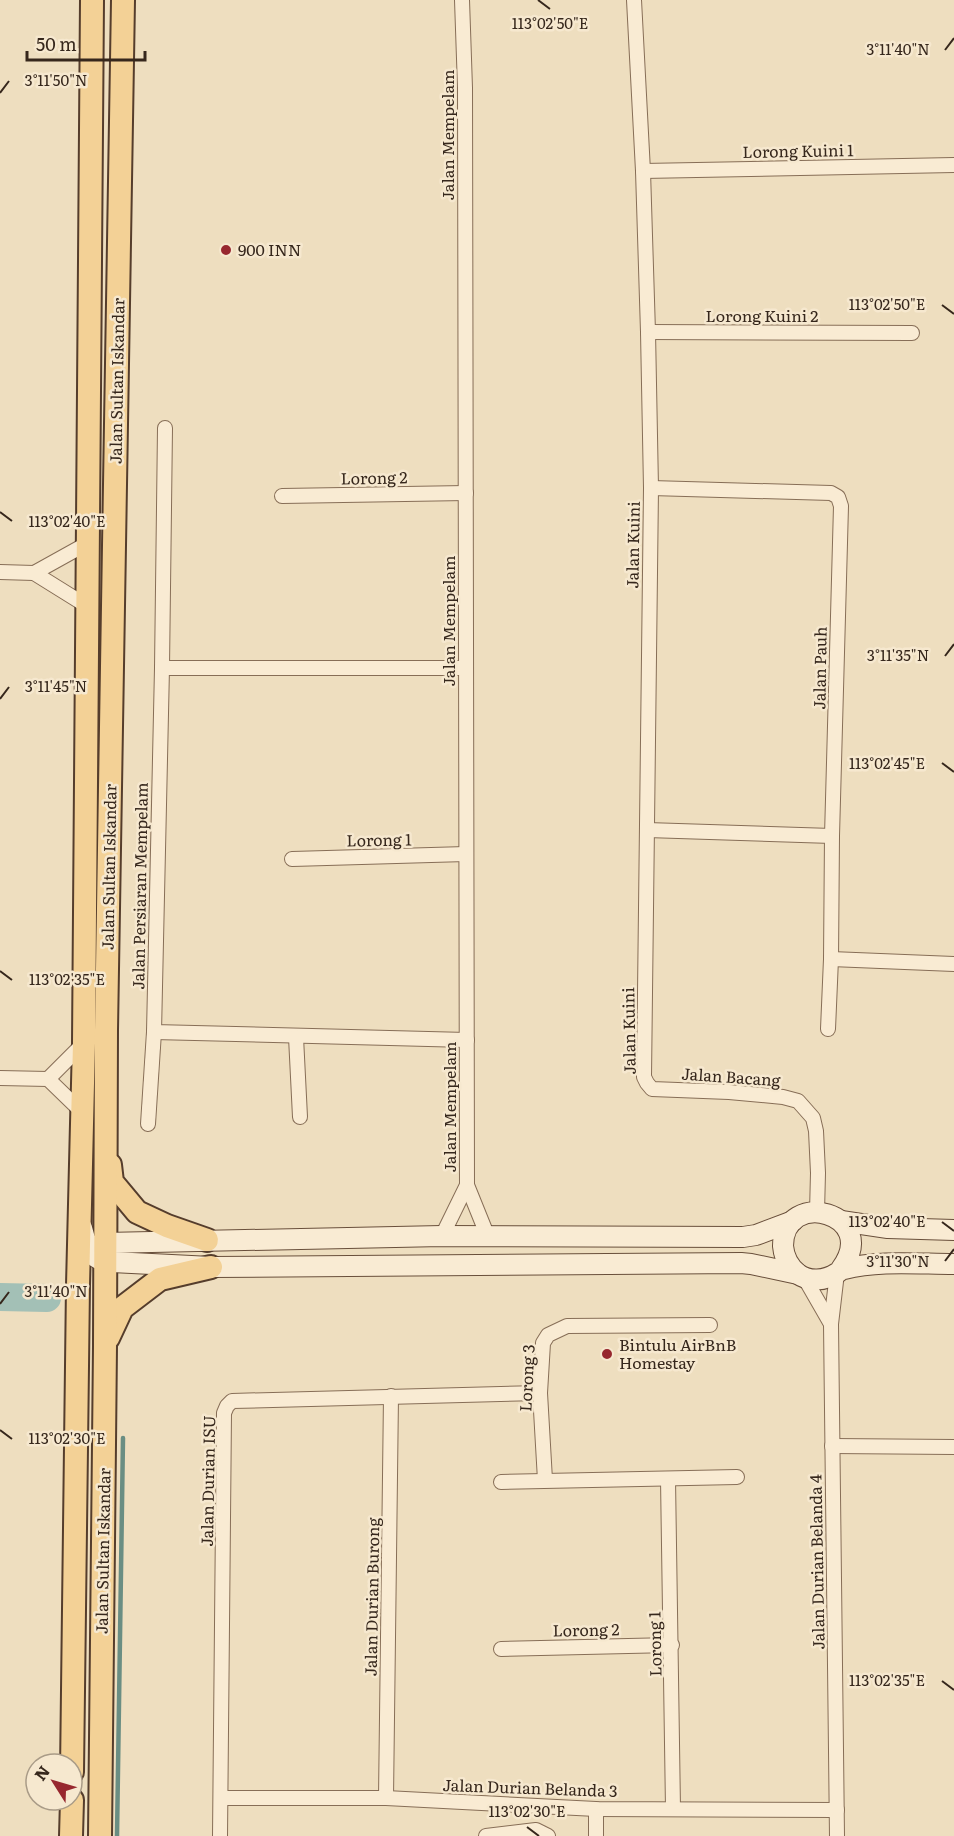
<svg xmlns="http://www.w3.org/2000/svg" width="954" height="1836" font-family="Literata,serif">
<rect width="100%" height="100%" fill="#eedebf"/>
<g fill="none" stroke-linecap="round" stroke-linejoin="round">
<polyline stroke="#6a8e83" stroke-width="4.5" points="117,1836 123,1438"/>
<polyline stroke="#a3c0b6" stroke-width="28" points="0,1297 47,1298"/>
<defs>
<g id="street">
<polyline points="634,0 643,171 648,332 651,488 644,1077 647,1083 652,1089 729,1092 783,1097 798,1101 813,1118 816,1131 818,1173 817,1212"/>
<polyline points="643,171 954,165"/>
<polyline points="648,332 912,333"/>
<polyline points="165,428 162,668 154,1032 467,1040"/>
<polyline points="651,488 831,493 838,497 841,506 832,836 831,959 828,1029"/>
<polyline points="282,496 466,493"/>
<polyline points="0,572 34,573 88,543"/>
<polyline points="34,573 87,606"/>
<polyline points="162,668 466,668"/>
<polyline points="647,830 832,836"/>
<polyline points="292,859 466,854"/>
<polyline points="831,959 954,964"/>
<polyline points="296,1037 300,1117"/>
<polyline points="0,1078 48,1079 81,1111"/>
<polyline points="48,1079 84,1043"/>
<polyline points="148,1124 154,1032"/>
<polyline points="467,1185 488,1237"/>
<polyline points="442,1236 467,1185 465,88 462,0"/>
<polyline points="804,1277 831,1324"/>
<polyline points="832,1446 954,1447"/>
<polyline points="668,1479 673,1809"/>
<polyline points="545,1480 540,1393 543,1343 548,1335 567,1326 710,1325"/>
<polyline points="501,1482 737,1477"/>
<polyline points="501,1649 672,1645"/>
<polyline points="221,1798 386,1798 596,1809 837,1810"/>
<polyline points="386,1798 391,1396"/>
<polyline points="596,1809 596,1836"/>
<polyline points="220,1836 224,1413 227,1406 232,1401 540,1393"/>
<polyline points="486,1836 536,1830 548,1836"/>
<polyline points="837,1836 831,1324 837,1273"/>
</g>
<g id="secondary">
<polyline points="841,1221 888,1228 954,1230"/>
<path d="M82,1228C87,1247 90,1261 112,1262L211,1267L741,1263L751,1264L798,1274"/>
<polyline points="93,1250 96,1246 105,1243 442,1236 743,1237 756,1235 793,1221"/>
<path d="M841,1269C882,1213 783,1187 783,1246C784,1257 789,1267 798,1274C809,1282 825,1281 837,1273C842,1270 838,1270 844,1269C879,1260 918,1264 954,1264"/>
</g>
<g id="primary">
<polyline points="110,1165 112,1182 137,1212 167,1226 207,1240"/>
<polyline points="108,1338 122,1308 160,1279 211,1267"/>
<polyline points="72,1772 78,1285 84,1043 92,0"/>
<polyline points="71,1836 72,1800"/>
<polyline points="100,1836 105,1346 106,1030 123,0"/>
</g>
</defs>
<use href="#street" stroke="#876e57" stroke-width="16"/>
<use href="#secondary" stroke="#694f3b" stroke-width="22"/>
<use href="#primary" stroke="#553d2c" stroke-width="26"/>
<use href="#street" stroke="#f9ebd3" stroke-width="14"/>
<use href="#secondary" stroke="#f9ebd3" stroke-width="20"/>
<use href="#primary" stroke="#f3d196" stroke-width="22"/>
</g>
<path fill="none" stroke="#36271c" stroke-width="2" d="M538,0L550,9M945,50L954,38M0,93L9,81M942,305L954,314M0,512L12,521M945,656L954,644M0,699L9,687M942,763L954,772M0,971L12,980M942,1222L954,1231M945,1261L954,1249M0,1304L9,1292M0,1430L12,1439M942,1681L954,1690M527,1827L539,1836"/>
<g fill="#97272e" stroke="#f6e8cf" stroke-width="2">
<circle cx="226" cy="250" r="6"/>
<circle cx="607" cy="1354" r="6"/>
</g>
<g text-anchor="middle" stroke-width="5" stroke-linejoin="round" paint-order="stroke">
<g font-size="16" fill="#36271c" stroke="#f6e8cf">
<text transform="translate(448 135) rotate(-90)" y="6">Jalan Mempelam</text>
<text transform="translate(798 151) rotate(-1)" y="6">Lorong Kuini 1</text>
<text x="762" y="322">Lorong Kuini 2</text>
<text transform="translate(117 381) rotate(-89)" y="6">Jalan Sultan Iskandar</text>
<text transform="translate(374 478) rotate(-1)" y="6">Lorong 2</text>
<text transform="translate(633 545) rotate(-89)" y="6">Jalan Kuini</text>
<text transform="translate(449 621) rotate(-90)" y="6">Jalan Mempelam</text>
<text transform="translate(820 668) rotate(-89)" y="6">Jalan Pauh</text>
<text transform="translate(379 840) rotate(-1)" y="6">Lorong 1</text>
<text transform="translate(109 867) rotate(-89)" y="6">Jalan Sultan Iskandar</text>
<text transform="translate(140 886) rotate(-89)" y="6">Jalan Persiaran Mempelam</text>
<text transform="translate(629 1031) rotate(-91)" y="6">Jalan Kuini</text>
<text transform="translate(731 1077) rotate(4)" y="6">Jalan Bacang</text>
<text transform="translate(450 1107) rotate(-90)" y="6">Jalan Mempelam</text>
<text transform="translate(527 1378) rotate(-87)" y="6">Lorong 3</text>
<text transform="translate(208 1481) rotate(-89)" y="6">Jalan Durian ISU</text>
<text transform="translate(103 1551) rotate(-89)" y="6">Jalan Sultan Iskandar</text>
<text transform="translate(817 1562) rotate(-91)" y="6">Jalan Durian Belanda 4</text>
<text transform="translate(372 1597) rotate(-89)" y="6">Jalan Durian Burong</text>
<text transform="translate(586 1630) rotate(-1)" y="6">Lorong 2</text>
<text transform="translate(655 1644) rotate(-91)" y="6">Lorong 1</text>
<text transform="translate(530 1788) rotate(2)" y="6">Jalan Durian Belanda 3</text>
</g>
<g font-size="16" fill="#36271c" stroke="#f6e8cf" text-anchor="start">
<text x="238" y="256">900 INN</text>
<text x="619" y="1351">Bintulu AirBnB<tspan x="619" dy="18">Homestay</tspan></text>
</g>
</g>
<g font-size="15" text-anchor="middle" fill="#36271c" stroke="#f6e8cf" stroke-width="5" stroke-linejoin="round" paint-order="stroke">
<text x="550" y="29">113°02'50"E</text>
<text x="898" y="55">3°11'40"N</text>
<text x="56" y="86">3°11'50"N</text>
<text x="887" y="310">113°02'50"E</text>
<text x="67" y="527">113°02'40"E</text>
<text x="898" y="661">3°11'35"N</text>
<text x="56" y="692">3°11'45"N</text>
<text x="887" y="769">113°02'45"E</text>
<text x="67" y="985">113°02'35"E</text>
<text x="887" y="1227">113°02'40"E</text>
<text x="898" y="1267">3°11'30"N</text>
<text x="56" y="1297">3°11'40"N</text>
<text x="67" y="1444">113°02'30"E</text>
<text x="887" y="1686">113°02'35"E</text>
<text x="527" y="1817">113°02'30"E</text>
</g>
<g transform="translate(54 1782) rotate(307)"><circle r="28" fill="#f6e8cf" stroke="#a99b87" stroke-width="1.5"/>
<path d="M0-4.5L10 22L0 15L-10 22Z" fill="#97272e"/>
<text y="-9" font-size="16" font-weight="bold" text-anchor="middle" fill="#36271c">N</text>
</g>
<path d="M27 51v9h118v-9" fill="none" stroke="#36271c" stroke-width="3"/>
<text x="36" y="51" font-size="18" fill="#36271c" stroke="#f6e8cf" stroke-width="4.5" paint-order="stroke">50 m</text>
</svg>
